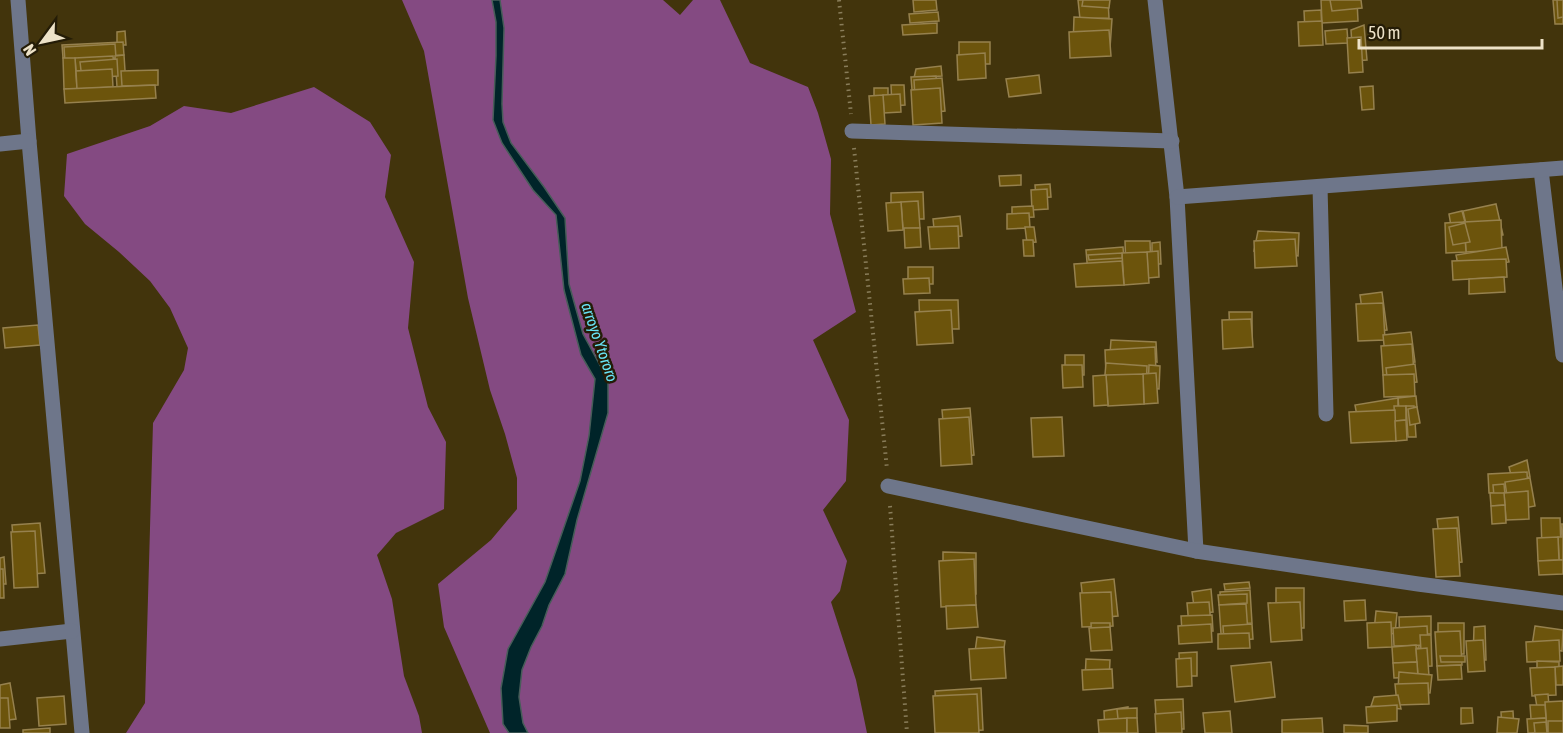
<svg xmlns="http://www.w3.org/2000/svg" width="1563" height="733" font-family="'Asap Condensed',sans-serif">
<rect width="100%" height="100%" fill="#42340c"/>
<g fill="#844a82">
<polygon points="402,0 663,0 680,15 693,0 720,0 750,63 808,87 818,113 831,159 830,214 856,312 813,340 849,420 846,481 823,510 847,561 840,591 831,602 856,680 867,733 490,733 444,627 438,584 491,540 517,509 517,478 505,434 490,390 468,298 424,51"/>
<polygon points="314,87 370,122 391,155 385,197 414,262 408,328 428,407 446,442 444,509 396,533 377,555 392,599 404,676 419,716 422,733 126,733 145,703 153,423 184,370 188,348 170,308 150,281 119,252 85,224 64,196 67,154 150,126 184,106 231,113"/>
</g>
<polygon fill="#002429" stroke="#475d59" stroke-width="1.5" points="492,0 500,0 504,28 502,104 503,122 511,143 544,187 565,218 569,284 583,334 608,380 608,413 577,520 565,574 549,605 542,626 531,647 522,670 519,697 523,723 528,733 509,733 503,724 501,688 508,649 545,582 580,481 589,436 595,379 581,355 564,290 556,215 533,190 502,143 493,120 496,56 496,22"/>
<g fill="#6c540c" stroke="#96814e" stroke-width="1.5">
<polygon points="913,0 936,0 937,10 914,12"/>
<polygon points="1078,0 1108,0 1109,18 1080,19"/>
<polygon points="1083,0 1110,0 1109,8 1082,6"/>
<polygon points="1321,0 1357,0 1358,21 1322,23"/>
<polygon points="1330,0 1361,0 1362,8 1332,11"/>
<polygon points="1553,0 1563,0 1563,24 1555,24"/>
<polygon points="1557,0 1563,0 1563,17 1558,18"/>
<polygon points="1321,10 1322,31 1305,31 1304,11"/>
<polygon points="938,12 939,21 910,23 909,14"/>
<polygon points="1074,17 1112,19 1110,48 1073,46"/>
<polygon points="1322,21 1323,45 1299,46 1298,22"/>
<polygon points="937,23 937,33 903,35 902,25"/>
<polygon points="1364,25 1367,60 1353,61 1351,30"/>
<polygon points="1347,29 1348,43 1326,44 1325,31"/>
<polygon points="1109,30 1111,56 1070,58 1069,32"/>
<polygon points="125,31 126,45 117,45 117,32"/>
<polygon points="1361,37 1363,72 1349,73 1347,38"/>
<polygon points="123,42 124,55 63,58 62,45"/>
<rect x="959" y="42" width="31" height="22"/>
<polygon points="115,44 116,58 79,61 80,76 66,78 64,47"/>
<polygon points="985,53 986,78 958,80 957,55"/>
<polygon points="124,55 126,86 117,87 115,56"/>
<polygon points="113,56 114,69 76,71 75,58"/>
<polygon points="63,58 75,58 77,89 64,89"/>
<polygon points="117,59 118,76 82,79 80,62"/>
<polygon points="941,66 942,76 914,78 916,69"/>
<polygon points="112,69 113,87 77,89 76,71"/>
<polygon points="158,70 158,85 122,86 121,71"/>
<polygon points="1039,75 1041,93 1009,97 1006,79"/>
<polygon points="936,76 937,88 912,90 911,77"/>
<polygon points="942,78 945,111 916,114 914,80"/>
<polygon points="155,85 156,98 65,103 64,89"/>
<polygon points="891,85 904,85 905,105 892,106"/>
<polygon points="1373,86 1374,109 1362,110 1360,87"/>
<rect x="874" y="88" width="14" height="24"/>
<polygon points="940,88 942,123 913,125 911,90"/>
<polygon points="900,94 901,112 884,113 883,95"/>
<polygon points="883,95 885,124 871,125 869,96"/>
<polygon points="1021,175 1021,185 1000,186 999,176"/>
<polygon points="1050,184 1051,197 1036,198 1035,185"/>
<polygon points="1047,189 1048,209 1032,210 1031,190"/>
<polygon points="923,192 924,219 891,219 891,193"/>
<polygon points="918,201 920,228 903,229 901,202"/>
<polygon points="901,202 903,230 888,231 886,203"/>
<polygon points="1496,204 1503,235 1470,242 1463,211"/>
<polygon points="1033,206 1034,217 1012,218 1012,207"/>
<polygon points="1462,211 1465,222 1451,226 1449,214"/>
<polygon points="1029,213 1030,228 1007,229 1007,214"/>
<polygon points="960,216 962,236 935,239 933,219"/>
<polygon points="1501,220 1502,250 1466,252 1464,222"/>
<polygon points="1464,222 1466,252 1446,253 1445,223"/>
<polygon points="1465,223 1470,242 1453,245 1449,227"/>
<polygon points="958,226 959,248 930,249 928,227"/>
<polygon points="1025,227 1034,227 1036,242 1027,243"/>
<polygon points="904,228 920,228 921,247 905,248"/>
<polygon points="1258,231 1299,233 1298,256 1254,251"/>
<polygon points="1295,239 1297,266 1255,268 1254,241"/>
<polygon points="1023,240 1033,240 1034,256 1024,256"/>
<polygon points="1125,241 1150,241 1151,268 1126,269"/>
<polygon points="1160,242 1161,264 1152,264 1152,243"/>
<polygon points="1123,247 1125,271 1088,274 1086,250"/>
<polygon points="1506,247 1509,262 1459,270 1456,255"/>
<polygon points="1158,251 1159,277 1148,278 1147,252"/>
<polygon points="1147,252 1149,283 1124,285 1122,253"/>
<polygon points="1122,253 1122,258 1089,260 1088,255"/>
<polygon points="1506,259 1507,277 1453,280 1452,261"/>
<polygon points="1122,261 1124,285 1076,287 1074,264"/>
<rect x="908" y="267" width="25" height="17"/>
<polygon points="1504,277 1505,292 1469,294 1469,279"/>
<polygon points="929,278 930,293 904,294 903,279"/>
<polygon points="1382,292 1387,330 1365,332 1360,295"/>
<polygon points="919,300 958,300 959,329 920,329"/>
<polygon points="1383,303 1385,340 1358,341 1356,304"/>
<polygon points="951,310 953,343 917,345 915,312"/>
<polygon points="1229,312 1252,312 1252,337 1230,337"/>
<polygon points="1251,319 1253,347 1223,349 1222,320"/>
<polygon points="38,325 40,345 5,348 3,328"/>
<polygon points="1411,332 1415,362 1386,365 1383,335"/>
<polygon points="1111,340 1156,342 1157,362 1110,353"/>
<polygon points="1412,344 1414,374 1383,375 1381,346"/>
<polygon points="1155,347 1156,373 1106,375 1105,350"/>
<rect x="1065" y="355" width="19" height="20"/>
<polygon points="1106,363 1147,366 1146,389 1104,386"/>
<polygon points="1415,364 1417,382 1388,385 1386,368"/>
<polygon points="1062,365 1082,365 1083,387 1063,388"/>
<polygon points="1149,365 1160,366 1159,389 1148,388"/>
<polygon points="1156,373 1158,403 1144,404 1143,374"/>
<polygon points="1143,374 1144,404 1108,406 1106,375"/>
<polygon points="1414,374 1415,396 1384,397 1383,375"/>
<polygon points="1106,375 1108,405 1094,406 1093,376"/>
<polygon points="1416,396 1417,407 1399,410 1398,398"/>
<polygon points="1398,398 1398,411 1407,410 1410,424 1360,433 1355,405"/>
<polygon points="1394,406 1406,406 1406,420 1395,421"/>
<polygon points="1406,406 1414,406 1416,437 1408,437"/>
<polygon points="1417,407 1420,423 1410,425 1408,409"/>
<polygon points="970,408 974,455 946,458 942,410"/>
<polygon points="1395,410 1396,441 1351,443 1349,412"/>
<polygon points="969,417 972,464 941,466 939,419"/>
<polygon points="1062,417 1064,456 1033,457 1031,418"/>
<polygon points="1406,420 1407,440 1396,441 1395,421"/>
<polygon points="1527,460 1530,477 1506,481 1505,476 1511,475 1509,467"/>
<polygon points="1527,472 1528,491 1489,493 1488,474"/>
<polygon points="1530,478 1535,506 1496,513 1493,498 1507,496 1505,482"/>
<polygon points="1504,484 1505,495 1494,496 1493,485"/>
<polygon points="1528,491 1529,519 1506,520 1504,493"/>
<polygon points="1490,493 1504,493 1505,505 1491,506"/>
<polygon points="1505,505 1506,523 1492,524 1491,506"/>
<polygon points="1458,517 1462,562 1442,564 1437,519"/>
<polygon points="1541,518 1560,518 1561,549 1542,549"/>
<polygon points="40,523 45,573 16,575 12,525"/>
<polygon points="1561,524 1563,524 1563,564 1544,564 1542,550 1563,550"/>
<polygon points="1457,528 1460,576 1436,577 1433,529"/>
<polygon points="35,531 38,587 14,588 11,532"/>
<polygon points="1558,537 1563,537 1563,560 1559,560"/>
<polygon points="1558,537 1559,560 1538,561 1537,538"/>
<polygon points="943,552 976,553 976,594 943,593"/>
<polygon points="4,557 6,584 0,584 0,558"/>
<polygon points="974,559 976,605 941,607 939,561"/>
<polygon points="1559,560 1563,560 1563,574 1539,575 1538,561"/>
<polygon points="0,569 3,569 4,598 0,598"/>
<polygon points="1114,579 1118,616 1085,619 1081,583"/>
<polygon points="1249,582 1250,588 1225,590 1224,584"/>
<rect x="1276" y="588" width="28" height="40"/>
<polygon points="1211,589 1213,612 1195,614 1192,592"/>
<polygon points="1250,590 1252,623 1222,624 1220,592"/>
<polygon points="1111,592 1113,626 1082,627 1080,593"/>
<polygon points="1247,594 1247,603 1219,605 1218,595"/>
<polygon points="1365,600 1366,620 1345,621 1344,601"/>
<polygon points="1209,602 1211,624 1189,626 1187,603"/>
<polygon points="1300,602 1302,640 1271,642 1268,603"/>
<polygon points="1246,604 1248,633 1221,634 1219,605"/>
<polygon points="976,605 978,627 947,629 946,606"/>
<polygon points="1376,611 1397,613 1395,634 1374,631"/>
<polygon points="1212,615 1213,631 1182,632 1181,616"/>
<polygon points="1431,616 1431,634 1419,634 1419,648 1400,649 1399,617"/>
<polygon points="1391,622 1392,647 1368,648 1367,623"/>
<polygon points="1091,623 1110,623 1110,643 1092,644"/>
<rect x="1438" y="623" width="26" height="31"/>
<polygon points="1211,624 1212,642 1179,644 1178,626"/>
<polygon points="1252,624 1253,639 1224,641 1223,626"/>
<polygon points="1427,626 1428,645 1394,646 1393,628"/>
<polygon points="1485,626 1486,660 1473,660 1474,627"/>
<polygon points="1535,626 1563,630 1562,651 1532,646"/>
<polygon points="1110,627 1112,650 1091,651 1089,628"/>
<polygon points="1460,631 1462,665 1437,666 1435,632"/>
<polygon points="1249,633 1250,648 1218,649 1218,634"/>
<polygon points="1420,635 1431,635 1432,666 1399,667 1398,651 1421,651"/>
<polygon points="977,637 1005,641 1001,670 973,667"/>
<polygon points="1483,640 1485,671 1468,672 1466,641"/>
<polygon points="1559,640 1560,661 1527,662 1526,642"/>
<polygon points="1416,645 1417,662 1393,663 1392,647"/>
<polygon points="1004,647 1006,678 971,680 969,649"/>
<polygon points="1427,648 1429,676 1418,677 1416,649"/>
<polygon points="1197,652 1197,676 1180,676 1179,653"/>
<polygon points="1440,656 1465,656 1465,662 1441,662"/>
<polygon points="1191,658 1192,686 1177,687 1176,659"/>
<polygon points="1086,659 1110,660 1109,681 1085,680"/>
<polygon points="1537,661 1559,662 1559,684 1537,683"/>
<polygon points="1271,662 1275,697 1235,702 1231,666"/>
<polygon points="1417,662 1418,677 1394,678 1393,663"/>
<polygon points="1461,665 1462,679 1438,680 1437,666"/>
<polygon points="1563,666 1563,685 1556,685 1555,667"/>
<polygon points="1555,667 1556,695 1532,696 1530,668"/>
<polygon points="1112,669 1113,688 1083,690 1082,670"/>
<polygon points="1399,672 1432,675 1430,693 1398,690"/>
<polygon points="10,683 16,719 0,721 0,685"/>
<polygon points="1428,683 1429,704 1397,705 1395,684"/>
<polygon points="981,688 983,730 937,733 935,691"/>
<polygon points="977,694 979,733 935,733 933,696"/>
<polygon points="1548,694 1549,706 1537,707 1535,695"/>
<polygon points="1398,695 1401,709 1371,706 1374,697"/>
<polygon points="64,696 66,724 39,726 37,698"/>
<polygon points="0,698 8,698 10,728 0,728"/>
<polygon points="1183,699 1184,729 1157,729 1155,700"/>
<polygon points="1563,701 1563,732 1547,732 1545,702"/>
<polygon points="1397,705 1397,721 1367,723 1366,707"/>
<polygon points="1530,705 1545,705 1546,718 1531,719"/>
<polygon points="1128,707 1129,733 1105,733 1104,711"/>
<polygon points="1137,708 1137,718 1118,719 1117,709"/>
<polygon points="1461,708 1472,708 1473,723 1461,724"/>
<polygon points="1230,711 1232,733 1205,733 1203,713"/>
<polygon points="1513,711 1514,729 1502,730 1501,712"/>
<polygon points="1181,712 1182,733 1156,733 1155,714"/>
<polygon points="1498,717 1519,719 1517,733 1497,733"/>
<polygon points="1127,718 1127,733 1099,733 1098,720"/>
<polygon points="1127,718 1137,718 1138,733 1127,733"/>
<polygon points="1322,718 1323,733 1282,733 1282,720"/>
<polygon points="1546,718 1547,732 1528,733 1527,719"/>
<rect x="1548" y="721" width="15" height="12"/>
<polygon points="1546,722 1547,733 1535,733 1534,723"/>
<polygon points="1344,725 1368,726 1368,733 1344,733"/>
<polygon points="50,728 50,733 23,733 23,730"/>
</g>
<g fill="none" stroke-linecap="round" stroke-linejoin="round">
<g stroke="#897d5a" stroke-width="4" stroke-dasharray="1.5 4.5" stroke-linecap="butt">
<polyline points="839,0 851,114"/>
<polyline points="854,148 887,469"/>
<polyline points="890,506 907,733"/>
</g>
<g stroke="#6e768a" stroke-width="15">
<polyline points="18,0 29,141 82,733"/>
<polyline points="1155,0 1177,197 1196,551"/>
<polyline points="852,131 1172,141"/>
<polyline points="0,144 29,141"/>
<polyline points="1541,170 1563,355"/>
<polyline points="1320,187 1326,414"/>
<polyline points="1177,197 1563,168"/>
<polyline points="888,486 1196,551 1418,584 1563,603"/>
<polyline points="0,639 72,631"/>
</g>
</g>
<g text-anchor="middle" stroke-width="5" stroke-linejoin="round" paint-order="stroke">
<g font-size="16" font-style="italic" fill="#68e4f6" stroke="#241c07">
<text transform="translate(600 342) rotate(71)" y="6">arroyo Ytororo</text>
</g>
</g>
<g transform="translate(42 42) rotate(237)" stroke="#241c07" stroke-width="4.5" paint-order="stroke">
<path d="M0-4.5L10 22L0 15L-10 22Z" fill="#ede2c8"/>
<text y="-9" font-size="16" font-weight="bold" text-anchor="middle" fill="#ede2c8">N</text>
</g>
<path d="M1359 39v9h183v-9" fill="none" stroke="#ede2c8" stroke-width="3"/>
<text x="1368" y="39" font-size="18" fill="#ede2c8" stroke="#241c07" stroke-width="4.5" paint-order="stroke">50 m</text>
</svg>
